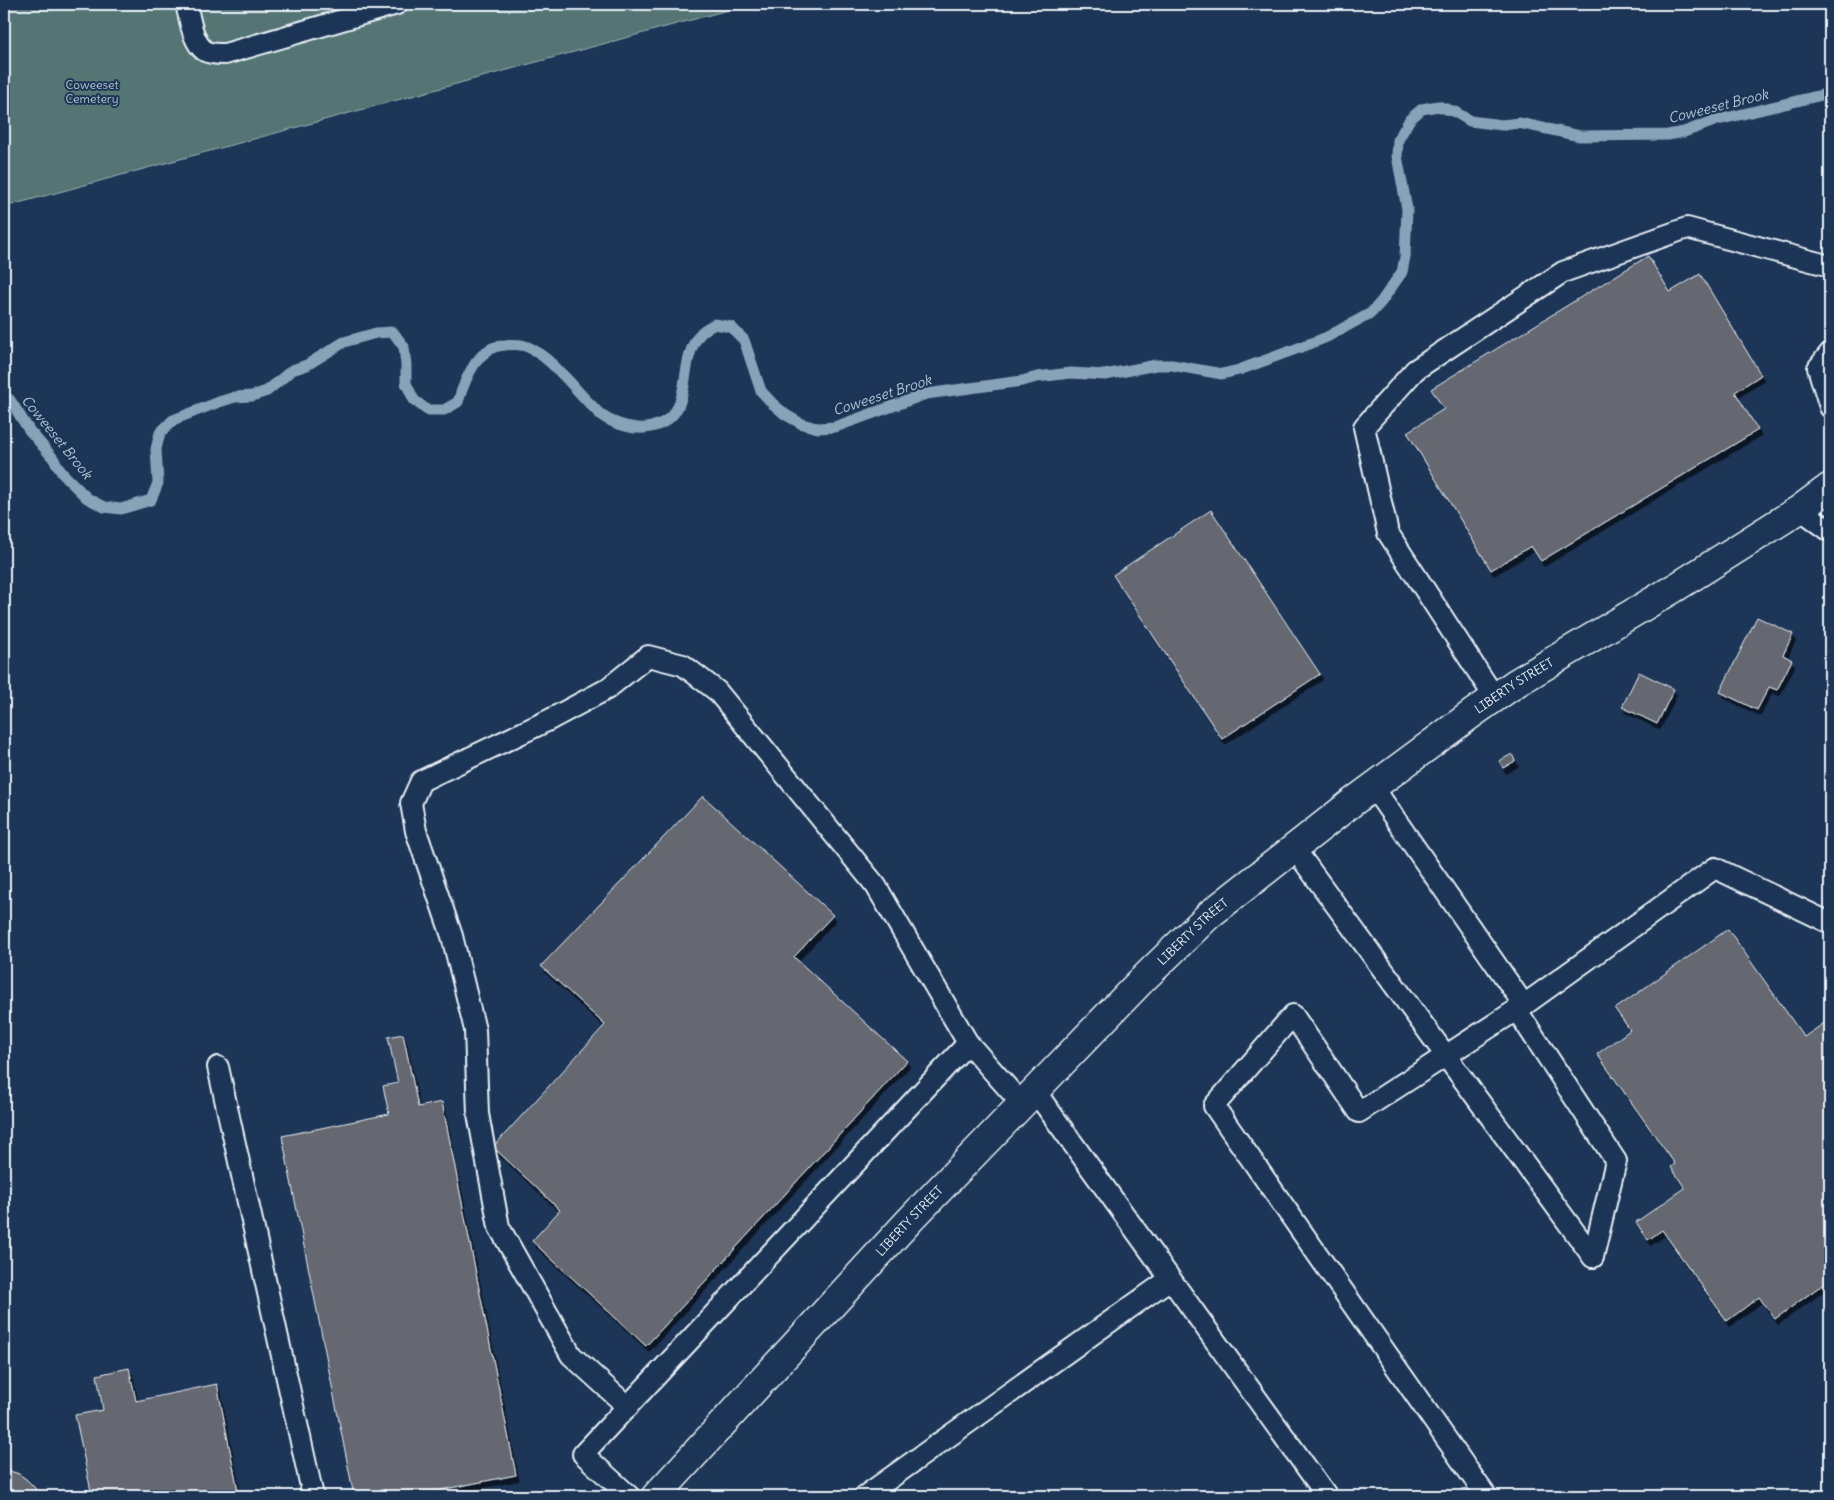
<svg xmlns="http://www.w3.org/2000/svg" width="1834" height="1500" font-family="Delius,sans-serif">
<defs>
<filter id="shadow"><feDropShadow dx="3" dy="5.5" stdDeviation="0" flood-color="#0009"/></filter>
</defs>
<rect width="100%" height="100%" fill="#1d3557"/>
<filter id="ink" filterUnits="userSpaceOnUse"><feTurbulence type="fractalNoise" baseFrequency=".02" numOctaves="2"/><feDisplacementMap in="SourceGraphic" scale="10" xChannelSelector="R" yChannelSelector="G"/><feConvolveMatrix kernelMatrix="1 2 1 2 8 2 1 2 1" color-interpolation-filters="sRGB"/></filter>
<g filter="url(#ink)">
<polygon fill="#547574" stroke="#9eb3b6" points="4,4 750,4 4,207"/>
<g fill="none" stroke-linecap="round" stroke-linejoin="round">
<path stroke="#87a3b9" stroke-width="11" d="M4,395L10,400L29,430L53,458L62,473L87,498L104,507L121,509L151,500L158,483L156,449L160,433L173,420L219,402L235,397L252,396L267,391L292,370L307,365L344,342L376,333L393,332L404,347L406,365V383L414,400L427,410H444L458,402C464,382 476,351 498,346C505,345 514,344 521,345C542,348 572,385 587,401C592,405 596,411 601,415C613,424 636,431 651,427C699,416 674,360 702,332C705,329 711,326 715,324L731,327L744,340L761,391L773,404L786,415L802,424L818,428L835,427L926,394L1022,381L1037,377L1071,373L1105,375L1156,365H1172L1222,374L1239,370L1312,343L1327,337L1371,313L1381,302L1402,272L1405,257L1407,209L1397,156L1398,140L1410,119L1422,109L1438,106L1455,112L1470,121L1502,125L1519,123L1580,136L1668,135L1684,132L1714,121L1830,93"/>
</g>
<g fill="#65676f" stroke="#e8f1f8" filter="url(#shadow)">
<polygon points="1648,256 1670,292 1700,274 1761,375 1735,392 1758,430 1541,561 1531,546 1491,570 1407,432 1444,409 1431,389"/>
<polygon points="1211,510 1320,674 1222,739 1113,575"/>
<polygon points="1757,617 1793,634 1783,655 1792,660 1777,690 1769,687 1757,710 1720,692"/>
<polygon points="1639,672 1674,689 1657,724 1622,707"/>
<polygon points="1512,754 1515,761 1503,768 1499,761"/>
<polygon points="703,796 833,915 794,957 907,1061 646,1346 532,1241 560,1210 493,1147 605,1025 541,966"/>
<polygon points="1728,929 1804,1037 1830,1019 1830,1279 1775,1319 1759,1297 1727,1321 1662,1230 1648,1240 1636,1222 1685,1188 1671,1167 1675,1164 1597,1054 1630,1030 1615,1009"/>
<polygon points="403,1034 418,1107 442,1102 516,1475 410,1496 354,1496 282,1136 389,1114 383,1086 398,1083 388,1037"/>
<polygon points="129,1368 136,1401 217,1384 239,1496 92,1496 75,1415 103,1410 97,1375"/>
<polygon points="4,1469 19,1474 26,1479 35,1488 39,1496 4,1496"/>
</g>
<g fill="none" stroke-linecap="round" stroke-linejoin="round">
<defs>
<g id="lane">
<path d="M186,4C190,18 192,42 205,51C210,54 219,54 225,54L397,4"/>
<polyline points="1830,353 1818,368 1830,407"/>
<polyline points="1800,509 1830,531"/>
<polyline points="1495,698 1388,533 1364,427 1415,370 1563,272 1687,228 1830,266"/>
<polyline points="1373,787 1524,1005"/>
<polyline points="1294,848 1593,1257"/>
<polyline points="1516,1009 1616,1161 1593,1257"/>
<polyline points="218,1067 313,1496"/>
<polyline points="1035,1091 1327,1496"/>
<polyline points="628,1407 571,1355 499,1227 478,1114 475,1030 452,936 416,831 411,803 421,781 549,720 607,689 648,656 683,665 717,691 876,886 968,1043"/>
<polyline points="629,1496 583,1454 968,1043 1022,1104"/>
<polyline points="865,1496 1170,1279"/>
<polyline points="1486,1496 1214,1106 1293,1015 1359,1112 1524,1005 1715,868 1830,923"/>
</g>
<g id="street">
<path id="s1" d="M656,1496L909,1221L1140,982L1209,915L1354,801L1473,713L1516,683L1678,586L1800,509L1830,487"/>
</g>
</defs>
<use href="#lane" stroke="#e8f1f8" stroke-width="24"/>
<use href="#street" stroke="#e8f1f8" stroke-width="31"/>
<use href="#lane" stroke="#1d3557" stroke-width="20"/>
<use href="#street" stroke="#1d3557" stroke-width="28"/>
</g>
</g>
<g text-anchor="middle" stroke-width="4" stroke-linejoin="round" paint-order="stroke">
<g font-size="12" fill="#b4c6ca" stroke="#1d3557">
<text x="92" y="89">Coweeset<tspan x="92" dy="14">Cemetery</tspan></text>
</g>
<g font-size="12" fill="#e8f1f8" stroke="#1d3557">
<text dy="4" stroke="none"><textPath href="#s1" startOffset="1184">LIBERTY STREET</textPath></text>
<text dy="4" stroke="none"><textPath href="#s1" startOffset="779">LIBERTY STREET</textPath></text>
<text dy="4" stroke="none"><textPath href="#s1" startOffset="374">LIBERTY STREET</textPath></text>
</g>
<g font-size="14" font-style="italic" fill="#b0c4d3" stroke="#1d3557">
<text transform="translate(1718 106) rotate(-14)" y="5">Coweeset Brook</text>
<text transform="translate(882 395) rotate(-18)" y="5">Coweeset Brook</text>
<text transform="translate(57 437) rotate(51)" y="5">Coweeset Brook</text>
</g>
</g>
<rect width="1834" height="1500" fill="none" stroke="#1d3557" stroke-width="20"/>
<rect x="10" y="10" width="1814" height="1480" fill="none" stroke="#e8f1f8" stroke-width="2" filter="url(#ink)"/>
</svg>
